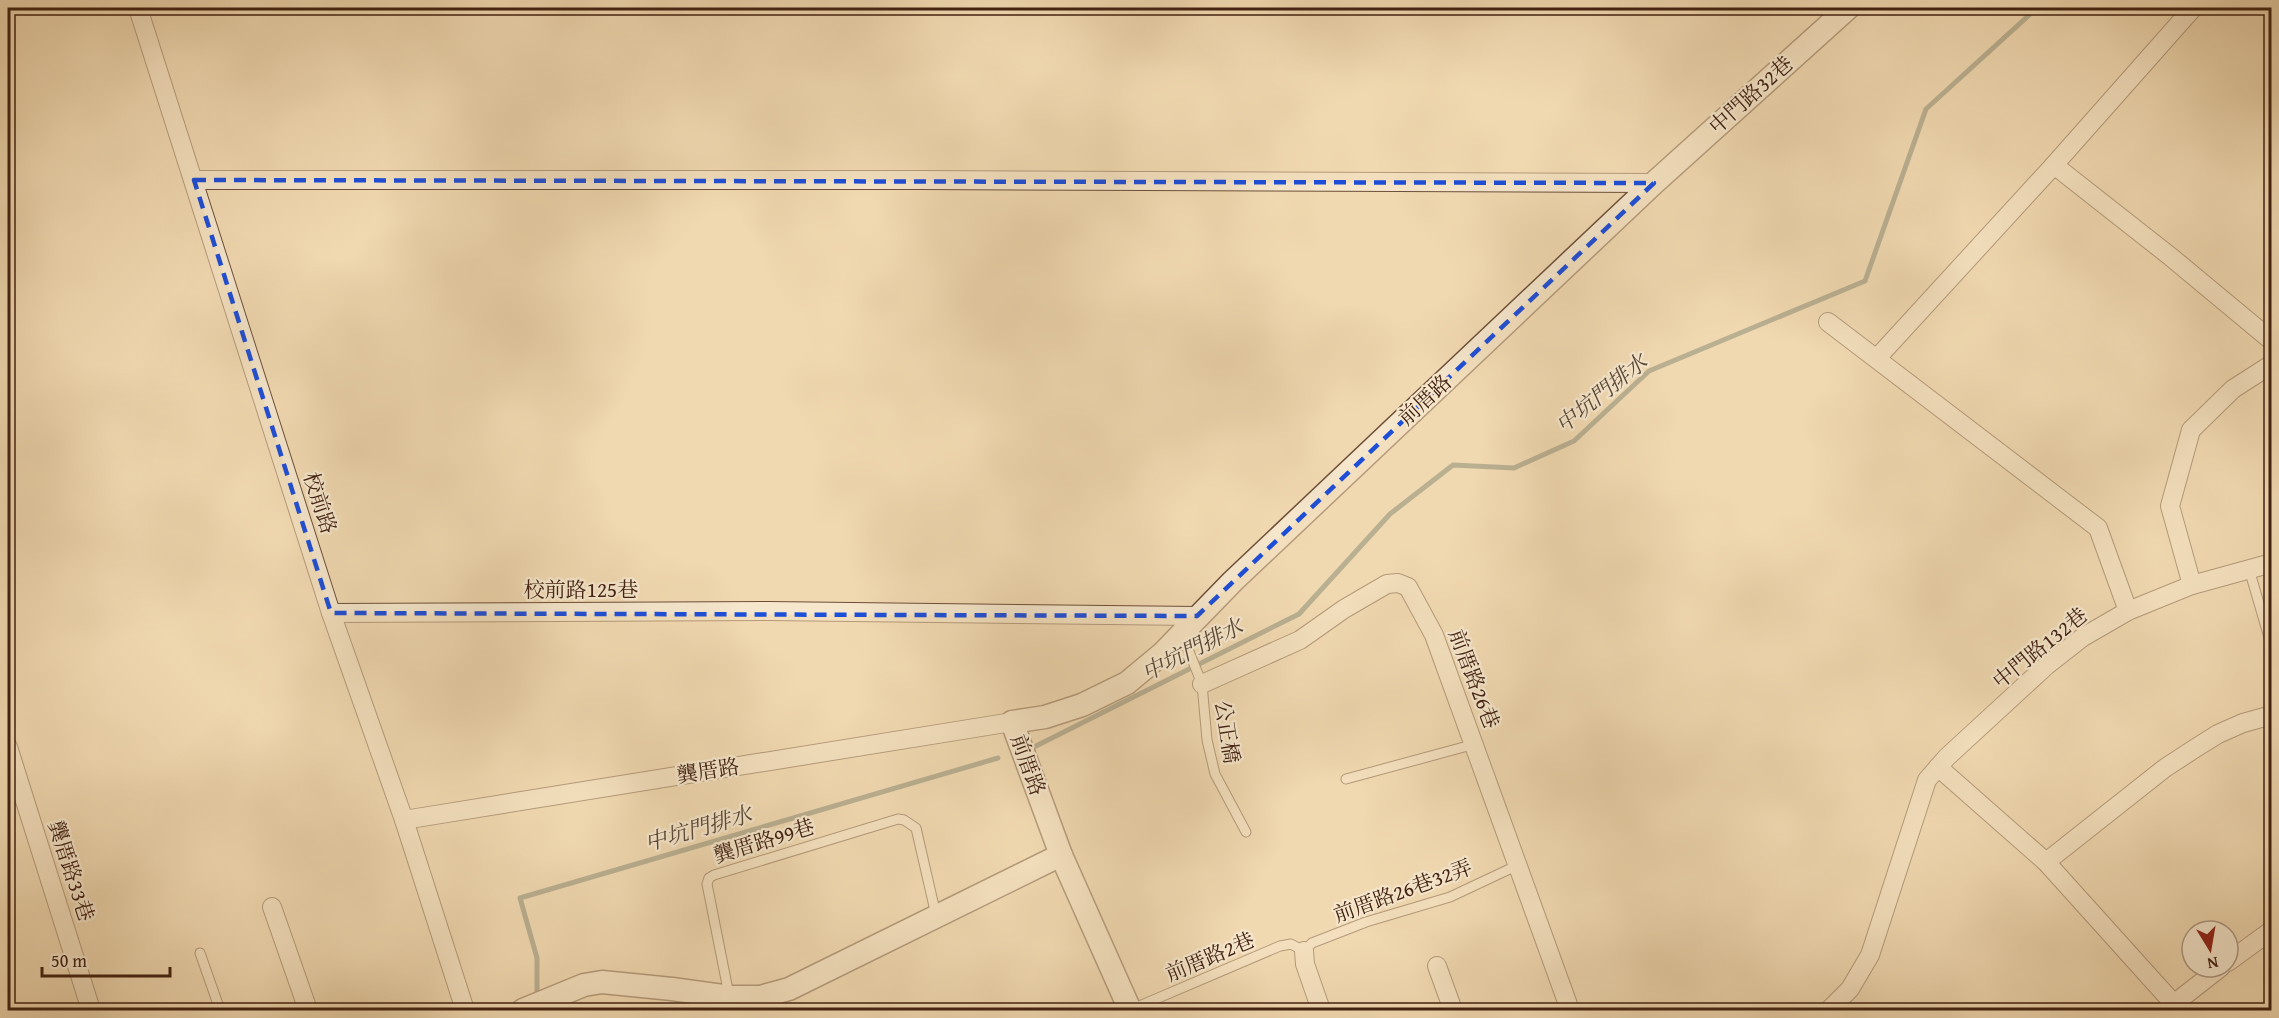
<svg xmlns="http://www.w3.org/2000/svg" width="2279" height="1018" font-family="'Gentium Book Plus','Noto Serif TC',serif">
<rect width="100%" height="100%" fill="#f0d8b0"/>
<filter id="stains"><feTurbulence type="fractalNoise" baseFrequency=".00333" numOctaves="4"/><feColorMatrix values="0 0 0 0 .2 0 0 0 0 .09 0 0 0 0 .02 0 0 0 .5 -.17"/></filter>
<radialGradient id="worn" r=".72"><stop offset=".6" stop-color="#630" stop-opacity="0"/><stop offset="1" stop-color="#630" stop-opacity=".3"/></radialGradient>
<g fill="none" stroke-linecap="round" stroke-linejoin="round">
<g stroke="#777d6b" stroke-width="5">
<polyline points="1034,747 1299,614 1390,514 1453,465 1514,468 1574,441 1649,371 1865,281 1926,109 2037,8"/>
<polyline points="537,997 537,958 520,898 998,758"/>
</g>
<defs>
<g id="service">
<polyline points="2249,569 2272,648"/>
<polyline points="1182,634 1202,684 1207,740 1215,774 1246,832"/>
<polyline points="1346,779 1475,744"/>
<polyline points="200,953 220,1010"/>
<polyline points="773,994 779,1010"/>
<polyline points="729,995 707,884 709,878 714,875 898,819 904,820 916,828 936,915"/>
<polyline points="1130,1010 1280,946 1291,944 1304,951 1312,943 1366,922 1450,897 1516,866"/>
</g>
<g id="minor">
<polyline points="138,8 331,613 404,820 465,1010"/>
<polyline points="2054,165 2171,257 2272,341"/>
<polyline points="194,180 920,180 1654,183"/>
<polyline points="1828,322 2098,528 2128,611"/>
<polyline points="1877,358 2054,165 2193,8"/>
<polyline points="2192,585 2272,563"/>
<polyline points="331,613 769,611 1197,616"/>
<polyline points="1202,684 1300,640 1344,609 1387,584 1398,583 1408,587 1434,635 1570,1010"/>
<polyline points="8,747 91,1010"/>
<polyline points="1938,767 2046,862 2174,1004"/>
<polyline points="404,820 1012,722"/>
<polyline points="2046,862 2165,768 2194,749 2218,734 2243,723 2272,715"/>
<polyline points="272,907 308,1010"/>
<polyline points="1304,951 1305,964 1321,1010"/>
<polyline points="2228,962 2272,930"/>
<polyline points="1437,966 1453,1010"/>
<polyline points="1829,1010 1850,989 1870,955 1927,780 1947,757 2046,666 2083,637 2128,611 2192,585 2170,506 2191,430 2233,389 2272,364"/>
<polyline points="2166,1010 2221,967"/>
</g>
<g id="tertiary">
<polyline points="523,1010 584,985 602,982 672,989 730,997 760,997 789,989 1061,855"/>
<polyline points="1130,1010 1061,855 1012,722 1045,717 1082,705 1127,683 1163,653 1233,581 1654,183 1848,8"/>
</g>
</defs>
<use href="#service" stroke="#6d4f39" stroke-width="11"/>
<use href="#minor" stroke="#6d4f39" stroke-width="20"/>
<use href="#tertiary" stroke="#6d4f39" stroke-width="25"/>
<use href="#service" stroke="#f5e6cc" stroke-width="9"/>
<use href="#minor" stroke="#f5e6cc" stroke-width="18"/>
<use href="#tertiary" stroke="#f5e6cc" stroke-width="22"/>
</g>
<path d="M0 0H2279V1018H0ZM194,180L1654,183L1197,616L331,613Z" fill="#f0d8b0" fill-opacity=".55" fill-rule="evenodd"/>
<path fill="none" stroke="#1d4ed8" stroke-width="4.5" stroke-dasharray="12 8" stroke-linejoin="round" d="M194,180L1654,183L1197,616L331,613Z"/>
<g text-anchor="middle" stroke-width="4.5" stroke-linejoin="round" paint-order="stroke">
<g font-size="21" fill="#412111" stroke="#f5e6cc">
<text transform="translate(1751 95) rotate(-42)" y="7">中門路32巷</text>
<text transform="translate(1425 400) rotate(-43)" y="7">前厝路</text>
<text transform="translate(320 503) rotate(72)" y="7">校前路</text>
<text x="581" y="597">校前路125巷</text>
<text transform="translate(2040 648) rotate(-39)" y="7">中門路132巷</text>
<text transform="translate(1474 679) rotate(69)" y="7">前厝路26巷</text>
<text transform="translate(1227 732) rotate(81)" y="7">公正橋</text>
<text transform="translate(1028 765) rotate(70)" y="7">前厝路</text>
<text transform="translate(708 771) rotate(-9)" y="7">龔厝路</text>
<text transform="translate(764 841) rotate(-17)" y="7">龔厝路99巷</text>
<text transform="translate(71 871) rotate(72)" y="7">龔厝路33巷</text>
<text transform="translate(1403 891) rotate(-20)" y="7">前厝路26巷32弄</text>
<text transform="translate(1210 957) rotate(-23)" y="7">前厝路2巷</text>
</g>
<g font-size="22" font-style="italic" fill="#584736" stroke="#f5e6cc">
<text transform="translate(1601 393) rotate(-39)" y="8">中坑門排水</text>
<text transform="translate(1192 649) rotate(-27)" y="8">中坑門排水</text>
<text transform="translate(698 828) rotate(-16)" y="8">中坑門排水</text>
</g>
</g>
<rect width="2279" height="1018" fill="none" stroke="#f0d8b0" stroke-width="30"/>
<rect x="9" y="9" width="2261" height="1000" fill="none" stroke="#412111" stroke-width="3"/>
<rect x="15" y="15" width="2249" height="988" fill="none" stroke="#412111" stroke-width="1.5"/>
<g transform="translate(2210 949) rotate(169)"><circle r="28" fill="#f5e6cc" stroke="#ad9781" stroke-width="1.5"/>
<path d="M0-4.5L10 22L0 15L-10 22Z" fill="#8f2418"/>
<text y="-9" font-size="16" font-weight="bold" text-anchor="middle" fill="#412111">N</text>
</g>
<path d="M42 967v9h128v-9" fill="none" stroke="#412111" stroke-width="3"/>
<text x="51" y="967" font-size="18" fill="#412111" stroke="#f5e6cc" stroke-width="4.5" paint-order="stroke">50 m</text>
<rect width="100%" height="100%" filter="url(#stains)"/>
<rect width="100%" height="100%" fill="url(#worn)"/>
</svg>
